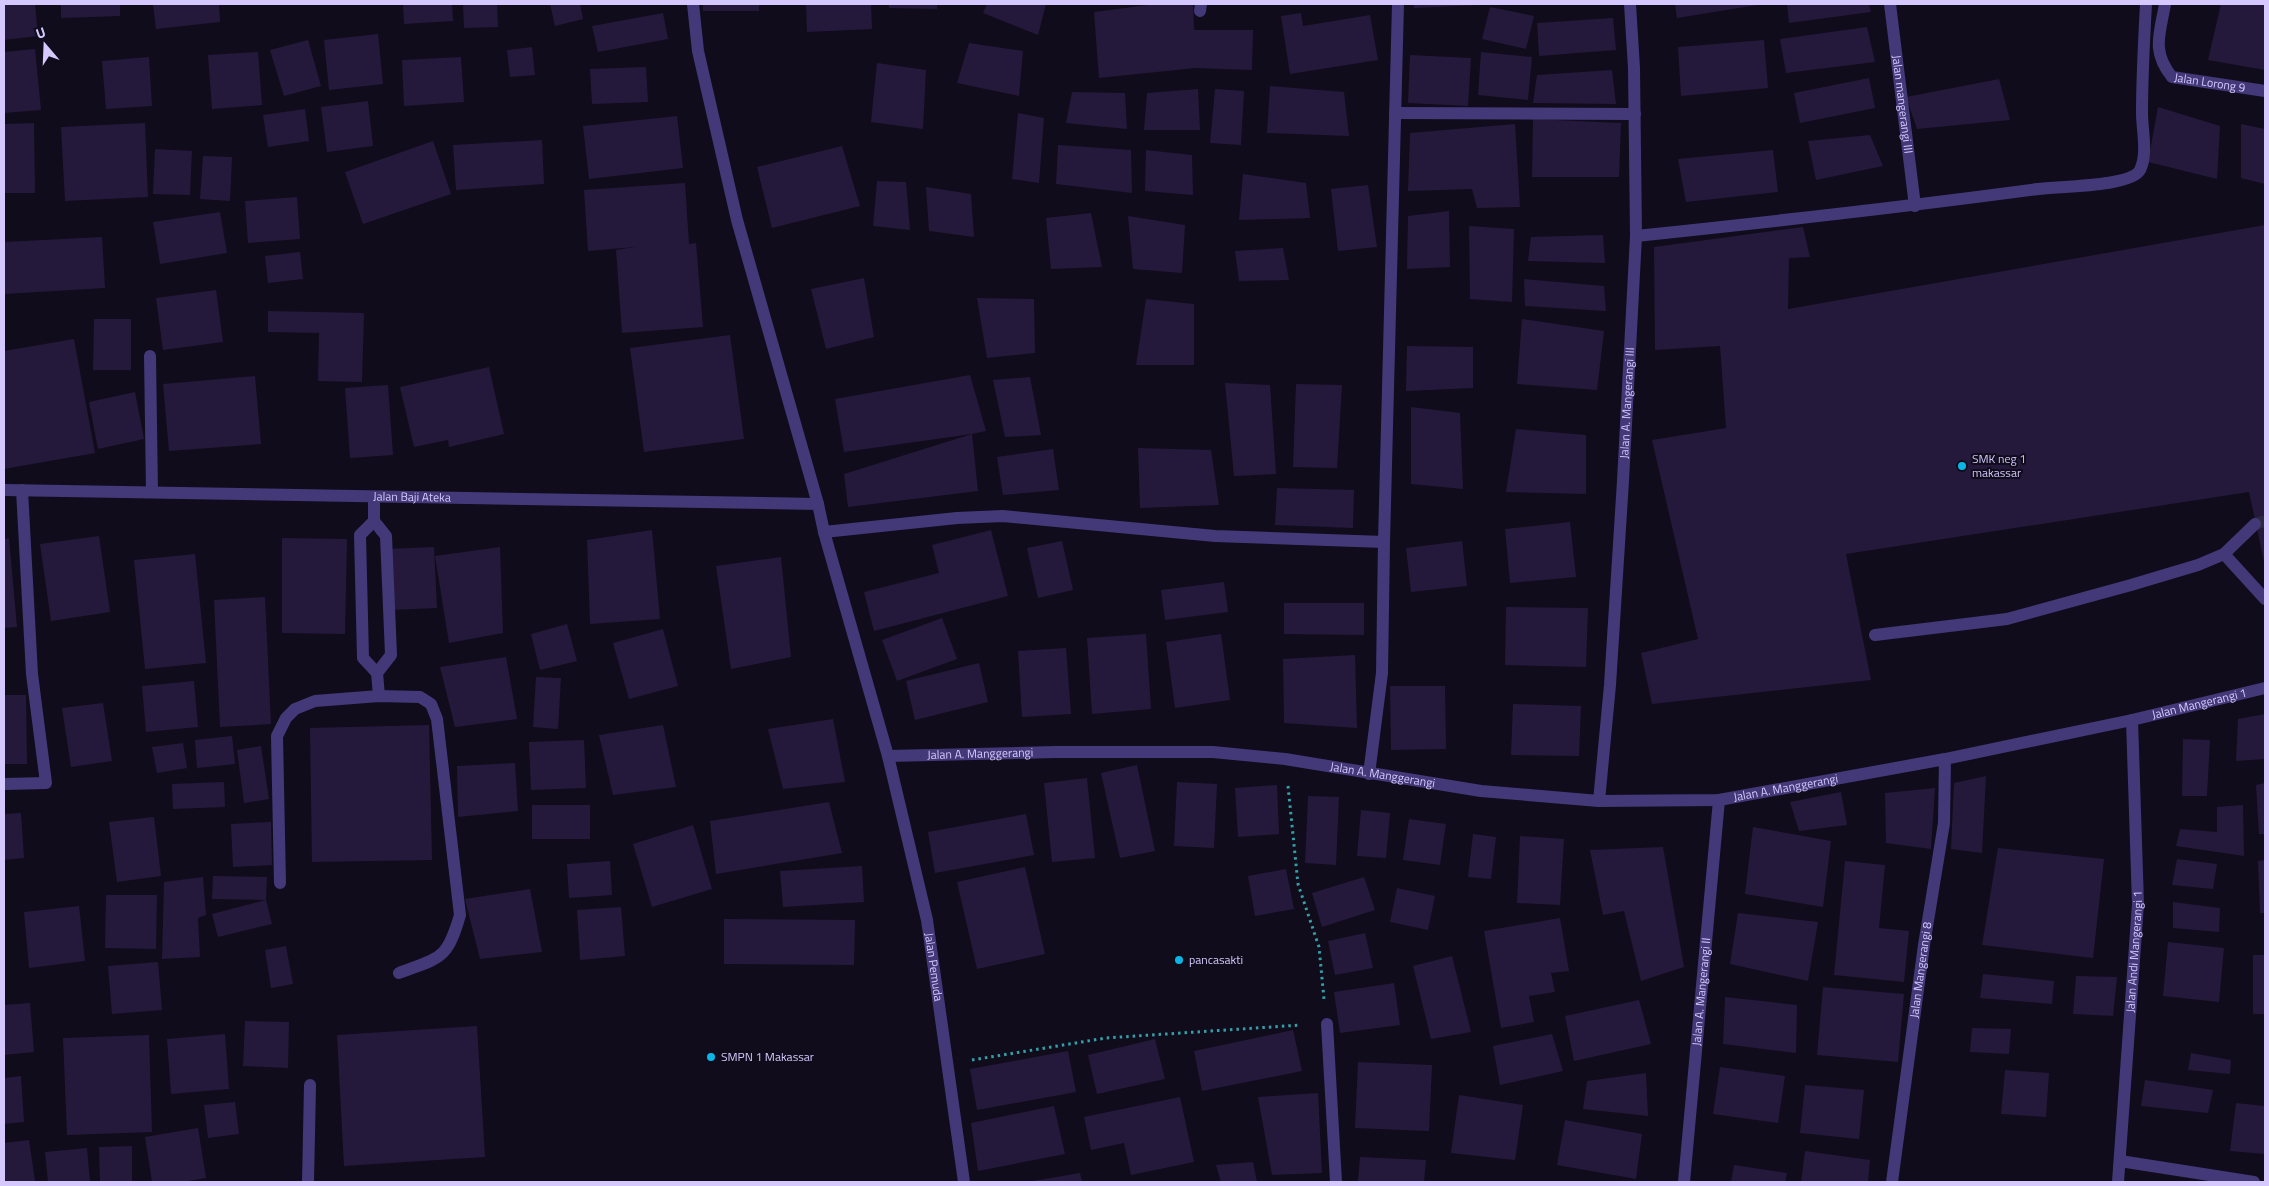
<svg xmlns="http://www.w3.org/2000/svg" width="2269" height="1186" font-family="'Titillium Web',sans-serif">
<rect width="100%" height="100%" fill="#100c1b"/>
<g fill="#24193b">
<polygon points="4,4 35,4 38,36 4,40"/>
<polygon points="61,4 120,4 120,16 61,18"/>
<polygon points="153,4 219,4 220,22 156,29"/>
<polygon points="403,4 452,4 453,21 404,24"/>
<polygon points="463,4 497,4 498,27 464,28"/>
<polygon points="550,4 580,4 583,19 555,26"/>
<rect x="703" y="4" width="56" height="7"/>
<polygon points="806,4 871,4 872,29 807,32"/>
<polygon points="889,4 937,4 937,9 889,8"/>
<polygon points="987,4 1046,4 1038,35 983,13"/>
<polygon points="1156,4 1193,4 1194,30 1253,30 1252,70 1195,68 1099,78 1094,12"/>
<polygon points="1414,4 1478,4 1478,5 1414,8"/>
<polygon points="1675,4 1757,4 1757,5 1677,18"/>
<polygon points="1787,4 1869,4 1871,12 1789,23"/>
<polygon points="2221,4 2265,4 2265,70 2208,60"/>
<polygon points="1490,7 1534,16 1526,49 1482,39"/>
<polygon points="663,13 668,39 598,52 592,26"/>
<polygon points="1301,13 1303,26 1370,15 1378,60 1290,74 1281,16"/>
<polygon points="1613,18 1616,50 1539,56 1537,23"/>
<polygon points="1867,27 1875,62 1786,73 1780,39"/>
<polygon points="378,34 383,84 329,90 324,40"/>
<polygon points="308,40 321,86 284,96 270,50"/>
<polygon points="1764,40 1768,88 1681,96 1678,47"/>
<polygon points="969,43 1023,51 1019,96 957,83"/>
<polygon points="532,47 535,75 510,77 507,50"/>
<polygon points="35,49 41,110 4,113 4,52"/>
<polygon points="258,52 262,105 212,109 208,55"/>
<polygon points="1481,52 1532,57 1528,100 1478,95"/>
<polygon points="1410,55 1471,58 1468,106 1408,103"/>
<polygon points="149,57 152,106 106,109 102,61"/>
<polygon points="461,57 464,102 404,106 402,60"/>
<polygon points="877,63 926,70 923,129 871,122"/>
<polygon points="646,67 648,102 592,104 590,69"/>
<polygon points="1612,70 1616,104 1533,103 1537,75"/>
<polygon points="1869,78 1875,108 1800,123 1794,93"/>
<polygon points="1999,79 2010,120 1917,129 1906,97"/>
<polygon points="1270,86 1344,92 1349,136 1267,133"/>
<polygon points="1198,89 1200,130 1144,130 1147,93"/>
<polygon points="1215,89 1244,91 1241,145 1210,143"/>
<polygon points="1072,92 1125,93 1127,129 1066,123"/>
<polygon points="368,101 373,146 327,152 321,107"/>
<polygon points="2158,107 2220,126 2217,179 2148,162"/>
<polygon points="305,109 309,141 268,147 263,115"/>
<polygon points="1018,113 1044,118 1039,183 1012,179"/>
<polygon points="677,116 683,168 589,179 583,126"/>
<polygon points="1533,119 1621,123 1619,177 1532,177"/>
<polygon points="34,123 35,193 4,193 4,124"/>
<polygon points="145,123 148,197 65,201 61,127"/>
<polygon points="1515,124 1520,207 1477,208 1472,189 1408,191 1410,133"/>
<polygon points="2241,124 2265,129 2265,184 2241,178"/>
<polygon points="1870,135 1883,166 1816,180 1808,141"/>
<polygon points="542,140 544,184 456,190 453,145"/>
<polygon points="433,141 451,194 363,224 345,172"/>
<polygon points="1058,145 1131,150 1132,193 1056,184"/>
<polygon points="842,146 860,206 772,228 757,167"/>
<polygon points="155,149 192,151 190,195 153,194"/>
<polygon points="1146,150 1192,155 1193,195 1145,191"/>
<polygon points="1773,150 1778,192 1686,202 1678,159"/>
<polygon points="203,156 232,157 230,201 200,199"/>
<polygon points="1243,174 1306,183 1310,218 1239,220"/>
<polygon points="877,181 906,182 910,230 873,226"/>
<polygon points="685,183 689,244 696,243 703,327 622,333 616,250 635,247 588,251 584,190"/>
<polygon points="1368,185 1377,247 1338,251 1331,189"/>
<polygon points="926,187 971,194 974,237 929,231"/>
<polygon points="297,197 300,239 248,243 245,201"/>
<polygon points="1449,211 1450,267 1407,269 1408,216"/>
<polygon points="220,212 227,253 160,264 153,222"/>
<polygon points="1091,213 1102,267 1051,269 1046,218"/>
<polygon points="1128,216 1185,225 1182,273 1133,269"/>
<polygon points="2265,225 2265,566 2249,492 1846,554 1871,680 1652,704 1641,653 1698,639 1652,440 1726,428 1720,346 1655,350 1654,247 1803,227 1810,257 1789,258 1788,309"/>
<polygon points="1469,226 1514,229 1512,302 1470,299"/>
<polygon points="1603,235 1605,263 1528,261 1531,237"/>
<polygon points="102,237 105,288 4,294 4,242"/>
<polygon points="1283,248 1289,280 1239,281 1235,251"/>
<polygon points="300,252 303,279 268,283 265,256"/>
<polygon points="864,278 874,337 826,349 811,289"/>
<polygon points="1524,279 1604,286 1606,311 1525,306"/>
<polygon points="216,290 223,342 163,350 156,298"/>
<polygon points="977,298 1034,299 1035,353 987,358"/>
<polygon points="1146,299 1194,304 1194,365 1136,365"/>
<polygon points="268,311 364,313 362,382 318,381 319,333 268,332"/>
<polygon points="94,319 131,319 131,370 93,370"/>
<polygon points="1522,319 1604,331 1597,390 1517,384"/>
<polygon points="730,335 744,439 644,452 630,348"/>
<polygon points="74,339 95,453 4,469 4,351"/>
<polygon points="1407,346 1473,347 1473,388 1406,391"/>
<polygon points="489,367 504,434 449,447 448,440 414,447 400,387"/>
<polygon points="970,375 986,431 972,434 978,491 848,507 844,474 972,434 844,452 835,399"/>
<polygon points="255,376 261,444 169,451 163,384"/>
<polygon points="1030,377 1041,435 1005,437 993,380"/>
<polygon points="1225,383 1270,385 1276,474 1234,476"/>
<polygon points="1296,384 1342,385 1337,468 1293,467"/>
<polygon points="388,385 393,455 350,458 345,388"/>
<polygon points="135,392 144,439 98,449 89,402"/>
<polygon points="1411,407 1460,413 1463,489 1411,484"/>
<polygon points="1516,429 1586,435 1586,494 1506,492"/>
<polygon points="1138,448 1211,450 1219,505 1140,508"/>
<polygon points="1053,449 1059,490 1003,495 997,457"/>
<polygon points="1277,488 1354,490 1353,528 1275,525"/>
<polygon points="1570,522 1576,577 1510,583 1505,529"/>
<polygon points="652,530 660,619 590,624 587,540"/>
<polygon points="991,530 1008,596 874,631 864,592 939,573 932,545"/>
<polygon points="99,536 110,612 51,621 40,544"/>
<polygon points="9,538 17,627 4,628 4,539"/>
<polygon points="282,538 347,539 345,634 282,633"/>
<polygon points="1062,541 1073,590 1038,598 1027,548"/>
<polygon points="1462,541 1467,586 1411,592 1406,548"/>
<polygon points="434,547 437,608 390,610 387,549"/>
<polygon points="500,547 503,633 449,643 435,556"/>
<polygon points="195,554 206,663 145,669 134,560"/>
<polygon points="781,557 791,657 731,669 716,566"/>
<polygon points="1224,582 1228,612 1165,620 1161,590"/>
<polygon points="265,597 271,724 220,727 214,600"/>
<polygon points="1284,603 1364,603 1364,635 1284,634"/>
<polygon points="1506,607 1588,608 1586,667 1505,665"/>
<polygon points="942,618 957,659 897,681 882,640"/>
<polygon points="567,624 577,661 540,670 531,634"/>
<polygon points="663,629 678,686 629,699 613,643"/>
<polygon points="1146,634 1151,709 1092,714 1087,638"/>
<polygon points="1221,634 1230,700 1175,708 1166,642"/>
<polygon points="1066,648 1071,714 1022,717 1018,651"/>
<polygon points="1355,655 1357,728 1284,723 1283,659"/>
<polygon points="506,657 517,719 455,727 440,667"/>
<polygon points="979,663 988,702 915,720 906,681"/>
<polygon points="536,677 561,678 558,729 533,727"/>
<polygon points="194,681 198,727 146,732 142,686"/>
<polygon points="1390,686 1445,686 1446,749 1391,750"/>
<polygon points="4,695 26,695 27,764 4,764"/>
<polygon points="103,703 112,761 71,767 62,708"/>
<polygon points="1513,704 1581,706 1579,756 1511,755"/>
<polygon points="2265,714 2265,759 2236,761 2238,719"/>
<polygon points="833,719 845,782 783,789 768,729"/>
<polygon points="429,725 432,860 312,862 310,728"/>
<polygon points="663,725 676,787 613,795 599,735"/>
<polygon points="232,736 235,764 197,768 195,740"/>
<polygon points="2183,739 2210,740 2207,796 2182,796"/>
<polygon points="584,740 586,788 531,790 529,742"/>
<polygon points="183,743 187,768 157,773 152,747"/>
<polygon points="261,746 269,799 244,803 237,750"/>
<polygon points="515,763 518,811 458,817 457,766"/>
<polygon points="1137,765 1155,851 1120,858 1101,773"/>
<polygon points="1986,776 1982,853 1951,849 1954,783"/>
<polygon points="1087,778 1095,858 1052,862 1044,783"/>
<polygon points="224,782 225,807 173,809 172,784"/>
<polygon points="1177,782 1217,784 1214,848 1174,846"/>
<polygon points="2265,783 2265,834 2259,834 2256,785"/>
<polygon points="1277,785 1279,834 1238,837 1235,788"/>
<polygon points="1935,788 1931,849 1886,843 1885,793"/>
<polygon points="1841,792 1847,825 1799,831 1790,802"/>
<polygon points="1308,796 1339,797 1336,865 1305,863"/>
<polygon points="829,802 842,853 716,874 710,821"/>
<rect x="532" y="805" width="58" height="34"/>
<polygon points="2243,805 2244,856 2176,846 2180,829 2217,832 2217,807"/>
<polygon points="1361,810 1390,813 1386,858 1357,856"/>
<polygon points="21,813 24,858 4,860 4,814"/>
<polygon points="1026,814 1034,855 935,873 928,832"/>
<polygon points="154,817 161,876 117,882 109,822"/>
<polygon points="1409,819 1446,824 1440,865 1403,860"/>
<polygon points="271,822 272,865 233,867 231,824"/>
<polygon points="693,825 712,889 652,907 633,844"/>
<polygon points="1753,827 1831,841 1823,907 1745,894"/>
<polygon points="1473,834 1496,837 1491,879 1468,877"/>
<polygon points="1520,836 1564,839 1560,905 1517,903"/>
<polygon points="1663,847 1684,967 1641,981 1624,911 1603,915 1590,850"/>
<polygon points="1998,848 2104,859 2093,958 1982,945"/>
<polygon points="2177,859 2217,864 2213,889 2172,885"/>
<polygon points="2265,860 2265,913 2260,913 2258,861"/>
<polygon points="610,861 612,895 569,898 567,864"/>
<polygon points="1845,861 1885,865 1879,928 1909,931 1904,982 1834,975"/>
<polygon points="862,866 864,902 783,907 780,871"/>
<polygon points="1025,867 1045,954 977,969 957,882"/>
<polygon points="1286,869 1294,909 1255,916 1248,876"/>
<polygon points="213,876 267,877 266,900 212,899"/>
<polygon points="203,877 206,915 198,918 200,957 162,959 164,882"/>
<polygon points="1364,877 1375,910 1322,927 1312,893"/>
<polygon points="1397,888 1435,896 1428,930 1390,922"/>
<polygon points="530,889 542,952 480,959 465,899"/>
<polygon points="106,895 157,895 156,949 105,948"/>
<polygon points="266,900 272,924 218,937 212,914"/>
<polygon points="2173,902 2220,908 2219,932 2173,928"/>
<polygon points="79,906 85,961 29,968 24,912"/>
<polygon points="621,907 625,956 580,960 577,910"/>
<polygon points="1738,913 1818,922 1808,981 1730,964"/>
<polygon points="1560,918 1569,971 1551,973 1555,992 1529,996 1534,1022 1501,1028 1484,931"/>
<polygon points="724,919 855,920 854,965 724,964"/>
<polygon points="1365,933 1373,968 1335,975 1328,941"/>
<polygon points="2168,942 2224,948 2219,1002 2163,996"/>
<polygon points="286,946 293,984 271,988 265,950"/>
<rect x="2253" y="955" width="12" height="59"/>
<polygon points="1452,956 1471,1032 1431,1039 1413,966"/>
<polygon points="158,962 162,1010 112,1014 108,966"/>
<polygon points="1983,974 2054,981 2052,1004 1980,998"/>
<polygon points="2076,976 2117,977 2113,1016 2073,1014"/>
<polygon points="1394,983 1400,1025 1340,1033 1334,992"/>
<polygon points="1823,987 1904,994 1898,1062 1817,1055"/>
<polygon points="1725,997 1797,1005 1796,1053 1723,1044"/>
<polygon points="1639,1000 1651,1044 1574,1061 1565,1016"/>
<polygon points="30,1003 34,1052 4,1055 4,1005"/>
<polygon points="245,1021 289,1022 288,1068 243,1066"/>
<polygon points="477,1026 485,1157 344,1166 337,1035"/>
<polygon points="1972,1028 2011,1029 2009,1054 1970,1052"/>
<polygon points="1293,1030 1302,1071 1202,1091 1194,1051"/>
<polygon points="225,1034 229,1089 171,1094 167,1039"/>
<polygon points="1552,1034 1563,1071 1500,1085 1493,1046"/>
<polygon points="149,1035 152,1132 67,1135 63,1038"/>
<polygon points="1155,1039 1165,1079 1097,1094 1088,1055"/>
<polygon points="1068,1051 1076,1092 977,1110 970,1069"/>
<polygon points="2191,1053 2231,1060 2230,1074 2188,1070"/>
<polygon points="1358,1062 1432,1065 1429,1131 1355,1128"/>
<polygon points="1720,1067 1785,1076 1778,1123 1713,1114"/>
<polygon points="2005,1070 2049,1073 2046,1117 2001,1114"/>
<polygon points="1646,1073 1648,1116 1583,1109 1587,1081"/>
<polygon points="21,1076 24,1122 4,1124 4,1078"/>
<polygon points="2145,1080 2213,1090 2208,1113 2141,1106"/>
<polygon points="1805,1085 1864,1090 1859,1139 1800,1133"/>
<polygon points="1318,1093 1322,1173 1272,1175 1258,1097"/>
<polygon points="1459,1095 1523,1105 1515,1160 1451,1153"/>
<polygon points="1180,1097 1194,1162 1131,1175 1124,1143 1091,1150 1084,1117"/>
<polygon points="235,1102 239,1134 208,1138 204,1105"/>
<polygon points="2236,1103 2265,1106 2265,1154 2230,1151"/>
<polygon points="1054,1106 1065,1154 978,1171 971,1123"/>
<polygon points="1565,1120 1642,1134 1636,1179 1557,1165"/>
<polygon points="198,1128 206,1178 182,1182 152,1182 145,1137"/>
<polygon points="29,1140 35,1181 4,1182 4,1143"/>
<polygon points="132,1146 132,1182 100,1182 99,1147"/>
<polygon points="87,1148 90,1182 48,1182 45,1152"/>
<polygon points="1805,1151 1870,1160 1868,1182 1801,1182"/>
<polygon points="1360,1157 1426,1160 1424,1182 1358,1182"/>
<polygon points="1253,1162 1257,1182 1221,1182 1216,1165"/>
<polygon points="1734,1165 1787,1173 1785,1182 1731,1182"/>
<polygon points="1080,1173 1082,1182 1033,1182 1033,1181"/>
</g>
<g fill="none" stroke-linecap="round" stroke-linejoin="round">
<polyline stroke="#2d283d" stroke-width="12" stroke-dasharray="12 6" stroke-linecap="butt" points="2255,524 2265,521"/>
<g stroke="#32a0a7" stroke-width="3" stroke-dasharray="2.5 4" stroke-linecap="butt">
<polyline points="1288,786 1298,884 1319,947 1324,999"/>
<polyline points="972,1060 1106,1038 1301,1025"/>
</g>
<polyline stroke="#433978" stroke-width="12" points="150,356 152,492"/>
<g stroke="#433978" stroke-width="12">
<polyline points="693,4 698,51 737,220 818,504"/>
<path id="s1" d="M1890,4L1915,206"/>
<path id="s2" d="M2165,4C2160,34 2151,51 2172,77L2265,91"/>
<polyline points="1200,11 1201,4"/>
<polyline points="1395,113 1635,114"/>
<path d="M1636,236C1770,222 1904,207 2038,189C2058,186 2131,187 2140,170C2148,154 2142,130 2142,113C2142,77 2144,40 2146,4"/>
<polyline points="374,497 374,521 386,536 391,655 377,673 379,696"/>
<polyline points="374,521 360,535 363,658 377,673"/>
<polyline points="824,532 957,518 1003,516 1215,536 1384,542 1398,4"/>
<polyline points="2224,554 2265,599"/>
<polyline points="1875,635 2007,619 2131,585 2198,565 2224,554 2255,524"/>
<path id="s3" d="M888,756L927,920L964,1182"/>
<polyline points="1369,774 1382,673 1384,542"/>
<polyline points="4,784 46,783 32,674 22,490"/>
<path id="s4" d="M1599,801L1610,685L1623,481L1636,236L1634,68L1630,4"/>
<path d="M280,883L277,736L286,718L295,709L315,701L379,696L420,697L431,704L437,719L460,915C447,960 441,957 399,973"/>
<polyline points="1327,1024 1336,1182"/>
<polyline points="2120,1161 2254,1182"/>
<polyline points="308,1182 310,1085"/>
<path id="s5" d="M1684,1182L1719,800"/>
<path id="s6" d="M1892,1182L1924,945L1944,823L1945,759"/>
<path id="s7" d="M2118,1182L2138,904L2132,720"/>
</g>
<path stroke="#433978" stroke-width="12" id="s8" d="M4,490L818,504L824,532L888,756L1055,752H1213L1285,759L1481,791L1599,801L1719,800L1945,759L2132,720L2265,688"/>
</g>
<g fill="#0ab6e6" stroke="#100c1b" stroke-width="2">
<circle cx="1962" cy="466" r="5"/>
<circle cx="1179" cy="960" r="5"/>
<circle cx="711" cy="1057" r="5"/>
</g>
<g text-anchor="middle" stroke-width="4" stroke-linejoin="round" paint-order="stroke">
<g font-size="12" fill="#d4c8fd" stroke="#100c1b">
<text dy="4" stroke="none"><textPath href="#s2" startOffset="115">Jalan Lorong 9</textPath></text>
<text dy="4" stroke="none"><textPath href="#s1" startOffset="101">Jalan mangerangi III</textPath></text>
<text dy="4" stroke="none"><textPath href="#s4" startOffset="399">Jalan A. Mangerangi III</textPath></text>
<text dy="4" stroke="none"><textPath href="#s8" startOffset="408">Jalan Baji Ateka</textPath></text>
<text dy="4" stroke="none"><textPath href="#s8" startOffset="2400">Jalan Mangerangi 1</textPath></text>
<text dy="4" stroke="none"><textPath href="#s8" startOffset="1168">Jalan A. Manggerangi</textPath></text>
<text dy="4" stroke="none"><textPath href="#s8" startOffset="1572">Jalan A. Manggerangi</textPath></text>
<text dy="4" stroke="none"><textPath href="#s8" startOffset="1978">Jalan A. Manggerangi</textPath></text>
<text dy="4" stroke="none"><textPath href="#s7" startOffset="231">Jalan Andi Mangerangi 1</textPath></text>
<text dy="4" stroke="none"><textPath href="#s3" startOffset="216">Jalan Pemuda</textPath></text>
<text dy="4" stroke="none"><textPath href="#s6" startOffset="214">Jalan Mangerangi 8</textPath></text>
<text dy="4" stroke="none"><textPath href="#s5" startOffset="191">Jalan A. Mangerangi II</textPath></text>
</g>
<g font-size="12" fill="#d4c8fd" stroke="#100c1b" text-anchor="start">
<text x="1972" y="463">SMK neg 1<tspan x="1972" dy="14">makassar</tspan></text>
<text x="1189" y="964">pancasakti</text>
<text x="721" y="1061">SMPN 1 Makassar</text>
</g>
</g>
<rect width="2269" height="1186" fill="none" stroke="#d4c8fd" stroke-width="10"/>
<g transform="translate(45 45) rotate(341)" stroke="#100c1b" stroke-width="4" paint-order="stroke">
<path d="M0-4L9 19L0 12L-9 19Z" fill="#d4c8fd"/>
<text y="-8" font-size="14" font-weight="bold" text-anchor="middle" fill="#d4c8fd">U</text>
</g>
</svg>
